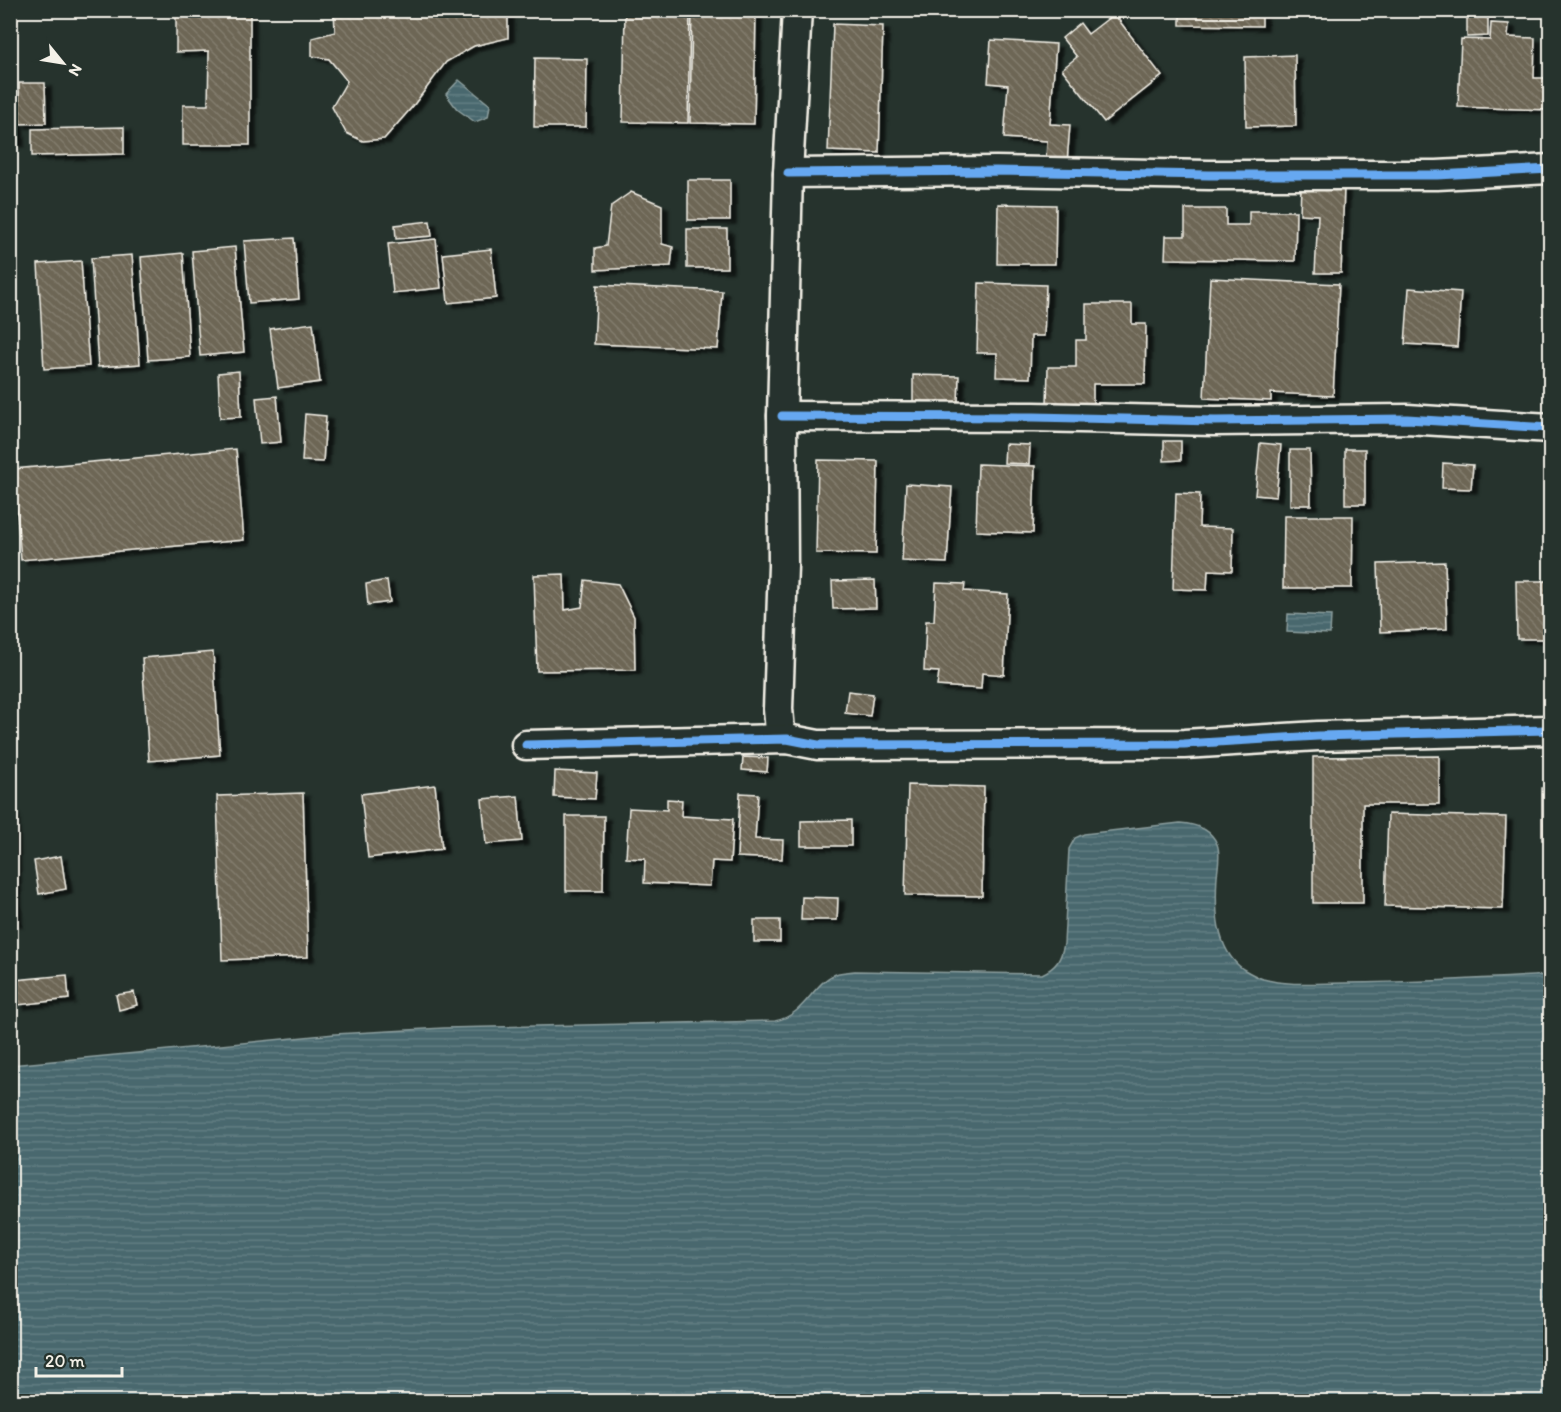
<svg xmlns="http://www.w3.org/2000/svg" width="1561" height="1412" font-family="Itim,sans-serif">
<defs>
<pattern id="water-rules" width="6" height="5" patternUnits="userSpaceOnUse" patternTransform="scale(1.5)"><rect width="6" height="5" fill="#48686e"/><path d="M0 2.5h6" fill="none" stroke="#637e83"/></pattern>
<pattern id="building-back-hatch" width="6" height="6" patternUnits="userSpaceOnUse" patternTransform="scale(1.5)"><rect width="6" height="6" fill="#6d6655"/><path d="M-1 5l2 2M0 0l6 6M5-1l2 2" fill="none" stroke="#827c6d"/></pattern>
<filter id="shadow"><feDropShadow dx="6" dy="4" stdDeviation="1.5" flood-color="#0009"/></filter>
</defs>
<rect width="100%" height="100%" fill="#26332d"/>
<filter id="ink" filterUnits="userSpaceOnUse"><feTurbulence type="fractalNoise" baseFrequency=".0167" numOctaves="2"/><feDisplacementMap in="SourceGraphic" scale="12" xChannelSelector="R" yChannelSelector="G"/><feConvolveMatrix kernelMatrix="1 2 1 2 8 2 1 2 1" color-interpolation-filters="sRGB"/></filter>
<g filter="url(#ink)">
<g fill="url(#water-rules)" stroke="#8d9f9f" stroke-width="1.5">
<polygon points="459,80 490,105 488,117 475,122 457,109 446,94"/>
<polygon points="1288,614 1331,616 1330,634 1287,632"/>
<path d="M1180,823C1194,824 1211,829 1217,844C1221,854 1218,866 1217,876C1215,907 1215,949 1243,969C1248,972 1257,977 1263,979C1287,986 1320,983 1345,983C1414,982 1482,979 1550,975V1401H11V1065L335,1034L444,1028L775,1021C806,1015 812,983 836,974C841,972 849,972 855,971L1042,974C1057,967 1061,959 1064,944L1069,849L1075,838L1084,834Z"/>
</g>
<g fill="url(#building-back-hatch)" stroke="#f4f1e8" stroke-width="1.5" filter="url(#shadow)">
<polygon points="334,10 508,10 508,38 474,46 446,62 413,106 384,139 363,141 346,133 332,107 347,81 329,59 312,56 312,38 335,32"/>
<polygon points="625,10 690,10 688,123 623,122"/>
<polygon points="692,10 756,10 754,124 690,123"/>
<polygon points="1180,10 1262,10 1262,26 1180,25"/>
<polygon points="1467,10 1488,10 1488,36 1467,37"/>
<polygon points="176,14 250,14 250,145 183,145 183,105 208,105 209,51 176,52"/>
<polygon points="1114,14 1162,76 1104,122 1062,69 1077,57 1062,38 1080,23 1088,34"/>
<polygon points="1491,23 1509,24 1508,37 1535,38 1534,78 1550,78 1550,110 1458,107 1461,39 1490,40"/>
<polygon points="833,24 883,26 879,153 828,151"/>
<polygon points="991,40 1056,44 1050,124 1070,125 1067,162 1046,160 1047,141 1004,138 1008,85 988,83"/>
<polygon points="1295,55 1296,126 1246,127 1245,57"/>
<polygon points="535,58 587,59 586,127 534,127"/>
<polygon points="19,83 45,83 46,123 20,124"/>
<polygon points="15,88 18,142 10,143 10,89"/>
<polygon points="124,127 124,154 32,156 32,129"/>
<rect x="688" y="180" width="42" height="40"/>
<polygon points="1301,186 1344,187 1341,273 1315,273 1318,215 1300,214"/>
<polygon points="631,192 662,205 662,244 673,247 671,266 595,270 595,248 606,246 611,206"/>
<polygon points="998,204 1056,205 1055,264 997,264"/>
<polygon points="1185,209 1226,209 1226,225 1249,225 1249,211 1296,211 1295,261 1165,259 1166,236 1185,236"/>
<polygon points="430,221 432,236 396,239 395,225"/>
<rect x="687" y="229" width="40" height="39"/>
<polygon points="294,238 299,299 249,303 244,241"/>
<polygon points="436,239 441,288 393,293 388,244"/>
<polygon points="235,247 244,352 200,356 192,251"/>
<polygon points="491,249 496,298 448,303 443,254"/>
<polygon points="183,253 190,357 148,360 141,257"/>
<polygon points="132,255 140,364 98,367 91,258"/>
<polygon points="81,261 89,366 44,369 38,264"/>
<polygon points="1210,278 1339,284 1333,396 1271,393 1271,401 1204,398"/>
<polygon points="979,283 1046,285 1044,336 1031,336 1030,378 996,377 997,353 977,353"/>
<polygon points="597,285 722,291 718,349 594,344"/>
<polygon points="1409,288 1461,292 1457,347 1405,344"/>
<polygon points="1086,304 1132,304 1132,324 1146,324 1145,384 1093,384 1093,405 1047,404 1048,367 1076,367 1076,340 1086,340"/>
<polygon points="313,323 320,382 278,388 270,329"/>
<polygon points="239,371 241,417 220,418 218,373"/>
<polygon points="913,375 959,376 958,402 913,402"/>
<polygon points="277,396 281,442 260,444 256,398"/>
<polygon points="305,414 326,416 323,462 302,461"/>
<polygon points="1164,441 1181,441 1181,460 1164,461"/>
<polygon points="1260,443 1281,445 1276,497 1255,495"/>
<polygon points="1005,444 1030,445 1029,464 1004,463"/>
<polygon points="236,449 244,540 21,560 13,469"/>
<rect x="1345" y="449" width="20" height="55"/>
<polygon points="1290,450 1310,450 1311,505 1290,505"/>
<polygon points="818,460 878,461 876,554 816,553"/>
<polygon points="1443,463 1473,465 1471,489 1442,488"/>
<polygon points="978,464 1035,466 1033,533 976,531"/>
<polygon points="906,484 952,487 947,563 902,561"/>
<polygon points="1176,493 1200,494 1199,527 1233,528 1232,571 1208,570 1207,590 1173,589"/>
<polygon points="1284,516 1353,516 1352,588 1283,588"/>
<polygon points="1445,562 1447,629 1380,632 1378,564"/>
<polygon points="564,574 565,610 582,607 585,580 618,584 634,617 635,670 537,671 534,575"/>
<polygon points="387,580 390,602 368,605 366,584"/>
<polygon points="875,580 876,608 833,609 832,581"/>
<polygon points="1516,581 1550,581 1550,639 1517,639"/>
<polygon points="936,583 965,584 964,591 1008,594 1004,675 982,673 981,689 937,686 939,672 924,671 926,621 934,621"/>
<polygon points="213,652 220,755 149,761 142,658"/>
<polygon points="848,691 873,694 870,716 845,713"/>
<polygon points="1439,756 1439,804 1363,804 1363,903 1313,903 1313,757"/>
<polygon points="743,757 768,758 767,772 742,770"/>
<polygon points="555,771 597,773 595,799 554,797"/>
<polygon points="435,785 442,849 368,858 361,794"/>
<polygon points="908,785 984,787 982,896 905,895"/>
<polygon points="1550,787 1550,840 1542,840 1542,788"/>
<polygon points="303,793 308,957 222,960 217,796"/>
<polygon points="740,793 758,794 755,839 783,840 782,859 737,857"/>
<polygon points="518,796 522,841 486,844 482,799"/>
<polygon points="667,799 682,800 681,816 733,819 730,862 712,861 710,886 644,883 645,859 626,858 629,808 667,810"/>
<polygon points="10,811 13,811 16,923 10,923"/>
<polygon points="1388,814 1506,817 1503,909 1385,906"/>
<polygon points="566,816 604,816 603,891 566,891"/>
<polygon points="851,820 851,846 801,846 801,821"/>
<polygon points="61,856 66,889 39,894 34,861"/>
<polygon points="802,897 838,898 837,920 801,920"/>
<rect x="754" y="920" width="26" height="22"/>
<polygon points="67,975 69,999 18,1005 15,980"/>
<polygon points="134,992 137,1005 119,1010 116,995"/>
</g>
<g fill="none" stroke-linecap="round" stroke-linejoin="round">
<defs>
<g id="minor">
<polyline points="788,173 996,171 1209,175 1437,175 1550,169"/>
<polyline points="782,416 1034,417 1215,421 1407,419 1550,428"/>
<polyline points="787,739 780,731 778,709 783,566 782,416 788,173 797,10"/>
<polyline points="526,745 787,739 818,745 1184,744 1318,736 1550,730"/>
</g>
</defs>
<use href="#minor" stroke="#f4f1e8" stroke-width="33"/>
<use href="#minor" stroke="#26332d" stroke-width="28"/>
<defs>
<g id="cycleway">
<polyline points="788,173 996,171 1209,175 1437,175 1550,169"/>
<polyline points="782,416 1034,417 1215,421 1407,419 1550,428"/>
<polyline points="526,745 787,739 818,745 1184,744 1318,736 1550,730"/>
</g>
</defs>
<use href="#cycleway" stroke="#26332d" stroke-width="13"/>
<use href="#cycleway" stroke="#66a8f1" stroke-width="9"/>
</g>
</g>
<rect width="1561" height="1412" fill="none" stroke="#26332d" stroke-width="36"/>
<rect x="18" y="18" width="1525" height="1376" fill="none" stroke="#f4f1e8" stroke-width="2" filter="url(#ink)"/>
<g transform="translate(63 63) rotate(120)" stroke="#26332d" stroke-width="4.5" paint-order="stroke">
<path d="M0-4.5L10 22L0 15L-10 22Z" fill="#f4f1e8"/>
<text y="-9" font-size="16" font-weight="bold" text-anchor="middle" fill="#f4f1e8">N</text>
</g>
<path d="M36 1367v9h86v-9" fill="none" stroke="#f4f1e8" stroke-width="3"/>
<text x="45" y="1367" font-size="18" fill="#f4f1e8" stroke="#26332d" stroke-width="4.5" paint-order="stroke">20 m</text>
</svg>
